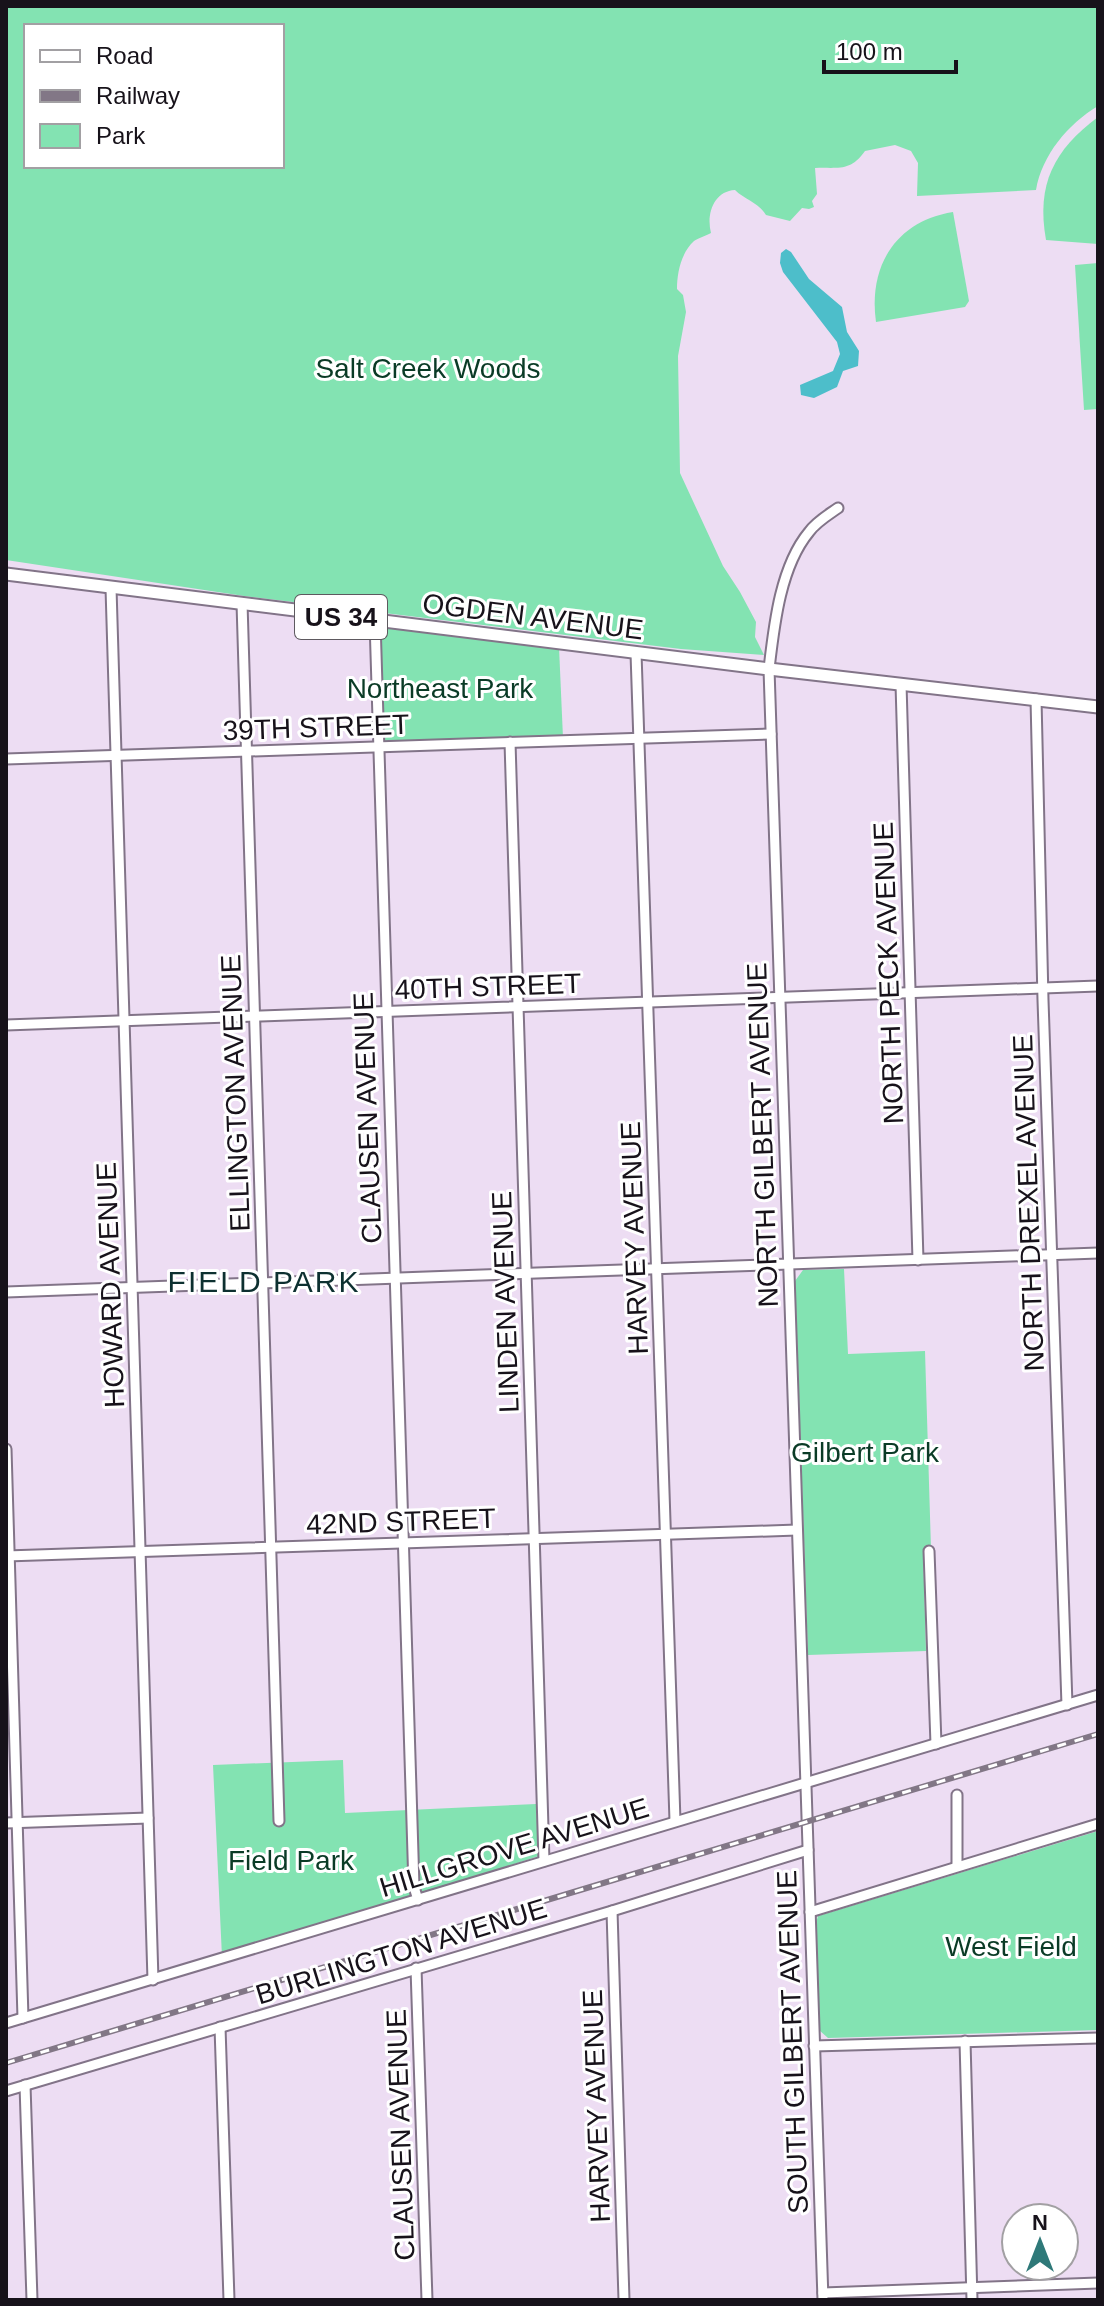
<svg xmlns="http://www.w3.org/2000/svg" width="1104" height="2306" font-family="Helvetica,sans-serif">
<rect width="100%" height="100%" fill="#edddf3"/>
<g fill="#83e3b2" fill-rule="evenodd">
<path d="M6,6H1098V106C1068,124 1042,155 1036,190L917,196L918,163L911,151L895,145L865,151C850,172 839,167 815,168L817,194L812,201L814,207L809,209L802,208L790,221L766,215C758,202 745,200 735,190C714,191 706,214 711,233C706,236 698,238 694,241C681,253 677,273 677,289L683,295L686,312L678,356L680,473L723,566L740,592L756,622L755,637L764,655L681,649L244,596L6,560ZM26,26H282V166H26Z"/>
<path d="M1098,117V244L1046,240C1036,184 1054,150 1098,117Z"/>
<path d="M953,212L969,301L965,307L876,322C868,266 896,221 953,212Z"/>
<polygon points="1098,263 1098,409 1084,410 1075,265"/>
<polygon points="379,626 559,647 563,738 382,744"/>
<polygon points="844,1269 848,1354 925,1351 931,1549 923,1550 926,1651 808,1655 795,1281 803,1270"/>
<polygon points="343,1760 345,1813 536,1804 539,1856 222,1957 213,1765"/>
<polygon points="1098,1831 1098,2030 828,2038 819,2030 816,1923 818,1916"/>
</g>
<polygon fill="#4dbeca" points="786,249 791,252 809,279 842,307 847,332 859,351 858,366 843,371 837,387 814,398 801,395 800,385 833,371 840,354 837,342 783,272 780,263 781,253"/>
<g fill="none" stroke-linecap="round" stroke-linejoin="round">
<defs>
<g id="minor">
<polyline points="111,588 153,1980"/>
<polyline points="242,603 279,1821"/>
<polyline points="375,621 414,1887 418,1900"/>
<polyline points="636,653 675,1821"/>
<polyline points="901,684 918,1260"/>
<polyline points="1036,699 1043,1000 1067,1705"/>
<polyline points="510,742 544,1861"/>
<polyline points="6,759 771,734"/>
<polyline points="6,1025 1098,986"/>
<polyline points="6,1292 1098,1253"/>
<polyline points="6,1449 23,2018"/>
<polyline points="929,1551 936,1744"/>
<polyline points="6,1556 797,1530"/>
<polyline points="957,1795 957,1865"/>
<polyline points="6,1823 148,1818"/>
<polyline points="612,1911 624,2300"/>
<polyline points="810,1912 1098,1824"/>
<polyline points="416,1968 427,2300"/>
<polyline points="6,2023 1098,1695"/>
<polyline points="220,2027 229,2300"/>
<polyline points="965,2041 972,2300"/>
<polyline points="814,2046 1098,2038"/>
<polyline points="25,2085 32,2300"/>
<polyline points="6,2091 612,1911 808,1850"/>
<polyline points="823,2293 1098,2283"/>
<path d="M823,2300L769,669C774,626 780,567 809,532C816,522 828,515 838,508"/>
</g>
<polyline id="major" points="6,574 769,669 1098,707"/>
</defs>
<use href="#minor" stroke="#827488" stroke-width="13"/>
<use href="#major" stroke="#827488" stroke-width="15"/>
<use href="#minor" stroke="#fff" stroke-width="9"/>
<use href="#major" stroke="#fff" stroke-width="11"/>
<defs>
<polyline id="rail" points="6,2063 1098,1734"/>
</defs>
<use href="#rail" stroke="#827786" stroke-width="6"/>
<use href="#rail" stroke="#fff" stroke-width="3" stroke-dasharray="9" stroke-linecap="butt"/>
</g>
<g text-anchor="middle" stroke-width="6" stroke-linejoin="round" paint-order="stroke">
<rect fill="#fff" stroke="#5d595f" stroke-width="2" x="295" y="595" width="92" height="44" rx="6"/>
<g font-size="26" font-weight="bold" fill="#17121a">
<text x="341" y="626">US 34</text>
</g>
<g font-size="28" fill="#0a3b26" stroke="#fff">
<text x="428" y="378">Salt Creek Woods</text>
<text x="440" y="698">Northeast Park</text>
<text x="865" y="1462">Gilbert Park</text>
<text x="291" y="1870">Field Park</text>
<text x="1011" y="1956">West Field</text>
</g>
<g font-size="28" fill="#17121a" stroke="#fff">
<text transform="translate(533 616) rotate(7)" y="10">OGDEN AVENUE</text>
<text transform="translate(316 727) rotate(-2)" y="10">39TH STREET</text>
<text transform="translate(888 973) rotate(-92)" y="10">NORTH PECK AVENUE</text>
<text transform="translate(488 986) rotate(-2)" y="10">40TH STREET</text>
<text transform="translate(235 1093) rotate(-92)" y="10">ELLINGTON AVENUE</text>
<text transform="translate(367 1118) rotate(-92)" y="10">CLAUSEN AVENUE</text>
<text transform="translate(762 1135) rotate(-92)" y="10">NORTH GILBERT AVENUE</text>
<text transform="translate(1028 1203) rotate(-92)" y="10">NORTH DREXEL AVENUE</text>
<text transform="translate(634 1238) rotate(-92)" y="10">HARVEY AVENUE</text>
<text transform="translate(110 1285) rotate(-92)" y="10">HOWARD AVENUE</text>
<text transform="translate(505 1302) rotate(-92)" y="10">LINDEN AVENUE</text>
<text transform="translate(401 1521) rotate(-2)" y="10">42ND STREET</text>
<text transform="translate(514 1847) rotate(-17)" y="10">HILLGROVE AVENUE</text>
<text transform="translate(401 1951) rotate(-17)" y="10">BURLINGTON AVENUE</text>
<text transform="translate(792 2042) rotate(-92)" y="10">SOUTH GILBERT AVENUE</text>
<text transform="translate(596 2106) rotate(-92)" y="10">HARVEY AVENUE</text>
<text transform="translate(400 2135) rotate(-92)" y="10">CLAUSEN AVENUE</text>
</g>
<g font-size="30" letter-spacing="2" fill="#0d3030" stroke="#fff">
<text x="264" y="1292">FIELD PARK</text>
</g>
</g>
<rect width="1104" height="2306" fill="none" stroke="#17121a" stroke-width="16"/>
<rect x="24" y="24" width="260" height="144" fill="#ffffff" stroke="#a2a0a3" stroke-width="2"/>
<rect x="40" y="50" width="40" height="12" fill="#ffffff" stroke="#a2a0a3" stroke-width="2"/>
<text x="96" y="64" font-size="24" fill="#17121a">Road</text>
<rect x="40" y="90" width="40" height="12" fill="#827786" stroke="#a2a0a3" stroke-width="2"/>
<text x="96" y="104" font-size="24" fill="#17121a">Railway</text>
<rect x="40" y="124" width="40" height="24" fill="#83e3b2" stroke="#a2a0a3" stroke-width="2"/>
<text x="96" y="144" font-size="24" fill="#17121a">Park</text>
<g transform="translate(1040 2242)"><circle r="38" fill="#ffffff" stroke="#a2a0a3" stroke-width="2"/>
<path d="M0-6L14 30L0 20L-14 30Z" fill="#2f7979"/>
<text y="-12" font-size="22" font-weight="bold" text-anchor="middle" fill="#17121a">N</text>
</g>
<path d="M824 60v12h132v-12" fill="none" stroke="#17121a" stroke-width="4"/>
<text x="836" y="60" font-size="24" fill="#17121a" stroke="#ffffff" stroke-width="6" paint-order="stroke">100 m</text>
</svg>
